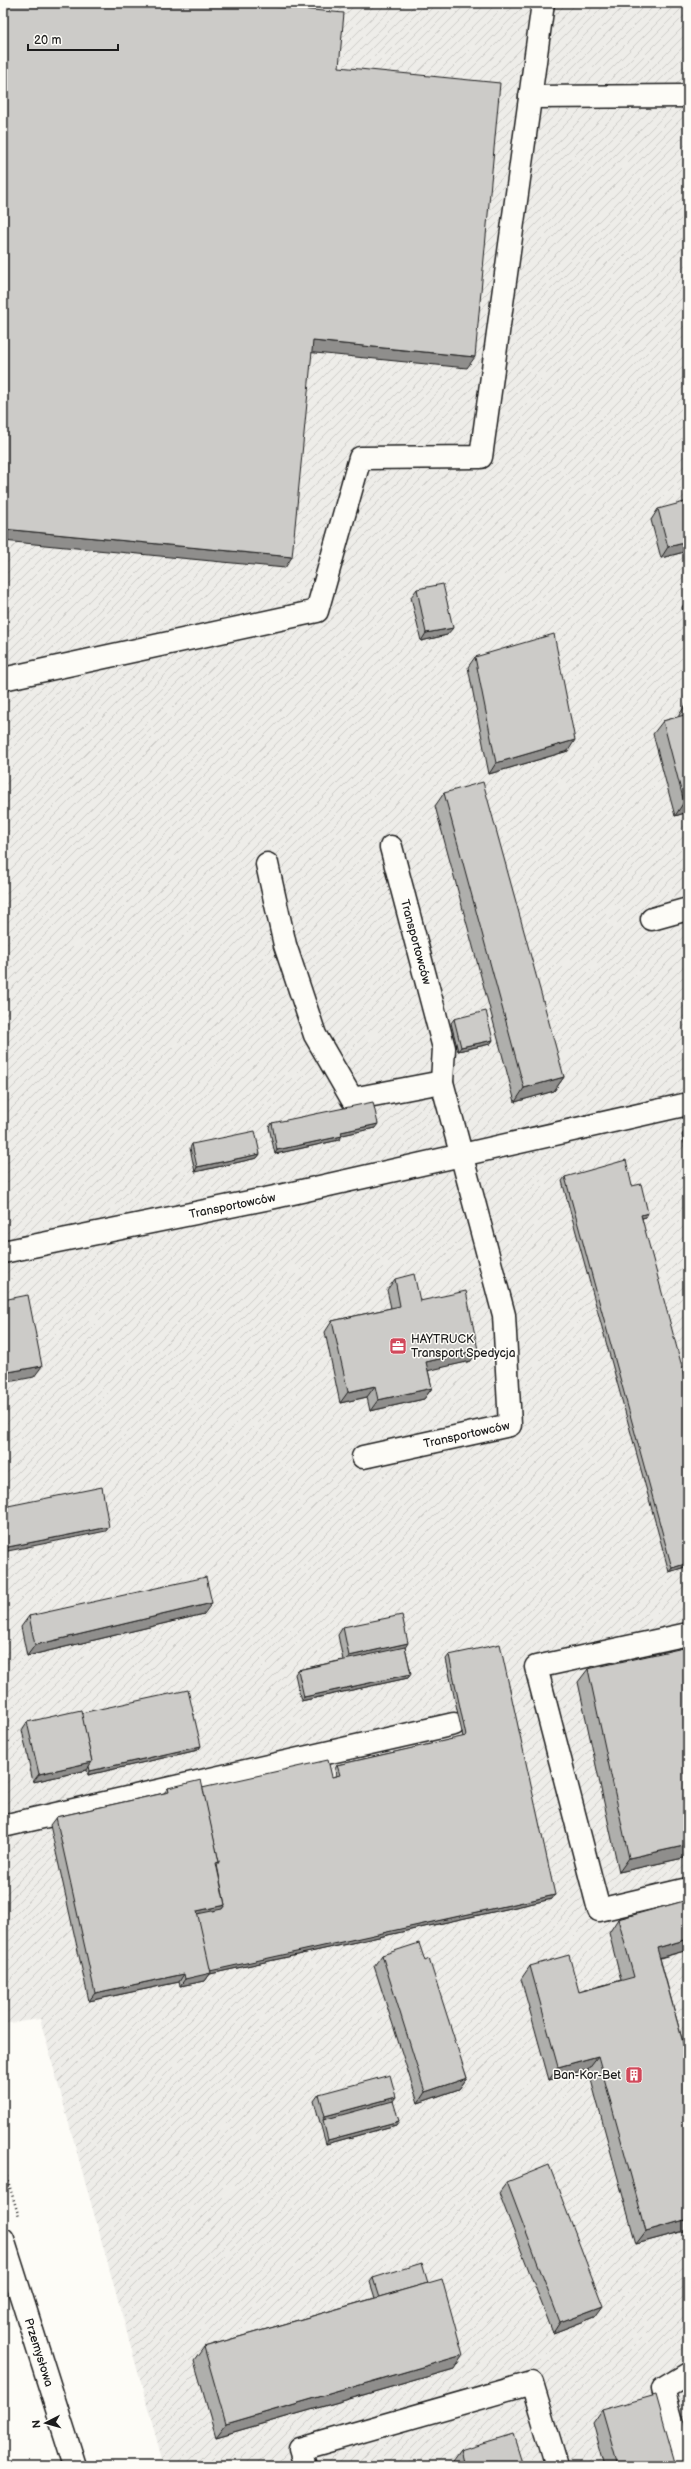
<svg xmlns="http://www.w3.org/2000/svg" width="691" height="2469" font-family="'Balsamiq Sans',sans-serif">
<defs>
<pattern id="industrial-furrows" width="10" height="10" patternUnits="userSpaceOnUse"><rect width="10" height="10" fill="#eeede9"/><path d="M-1 1l2-2M0 10L10 0M9 11l2-2" fill="none" stroke="#cccbc7"/></pattern>
</defs>
<rect width="100%" height="100%" fill="#fdfcf7"/>
<filter id="ink" filterUnits="userSpaceOnUse"><feTurbulence type="fractalNoise" baseFrequency=".025" numOctaves="2"/><feDisplacementMap in="SourceGraphic" scale="8" xChannelSelector="R" yChannelSelector="G"/><feConvolveMatrix kernelMatrix="1 2 1 2 8 2 1 2 1" color-interpolation-filters="sRGB"/></filter>
<g filter="url(#ink)">
<polygon fill="url(#industrial-furrows)" points="3,3 688,3 688,2466 164,2466 40,2019 3,2024"/>
<g fill="none" stroke-linecap="round" stroke-linejoin="round">
<defs>
<g id="minor">
<polyline points="530,97 688,96"/>
<polyline points="3,679 317,611 360,458 481,457 543,3"/>
<polyline points="267,864 285,945 315,1035 352,1099 442,1082"/>
<polyline points="652,919 688,909"/>
<path id="s1" d="M3,1252L275,1197L688,1104"/>
<path id="s2" d="M363,1457L510,1425L504,1315L442,1082L444,1048L391,847"/>
<polyline points="688,1634 536,1667 599,1910 688,1889"/>
<polyline points="3,1826 454,1724"/>
<path id="s3" d="M3,2239L75,2466"/>
<polyline points="305,2466 300,2449 532,2383 557,2466"/>
<polyline points="685,2466 663,2389 688,2374"/>
</g>
</defs>
<use href="#minor" stroke="#1c1c1c" stroke-width="25"/>
<polyline stroke="#1c1c1c" stroke-width="2.5" stroke-dasharray="1 3" stroke-linecap="butt" points="3,2165 19,2217"/>
<use href="#minor" stroke="#fdfcf7" stroke-width="22"/>
</g>
<g fill="#afafac" stroke="#1c1c1c">
<polygon points="658,509 688,551 661,558 651,520"/>
<polygon points="417,589 447,635 421,641 411,597"/>
<polygon points="688,599 688,650 682,607"/>
<polygon points="475,657 568,751 489,774 468,667"/>
<polygon points="688,701 688,812 675,816 653,734 663,721 679,717 679,715"/>
<polygon points="444,793 564,1077 554,1091 515,1102 435,806"/>
<polygon points="454,1019 493,1040 490,1044 458,1051 451,1023"/>
<polygon points="272,1123 375,1128 342,1135 339,1140 275,1154 269,1127"/>
<polygon points="687,1127 688,1127 688,1155 687,1155 682,1135"/>
<polygon points="192,1144 260,1154 257,1158 195,1172 190,1148"/>
<polygon points="565,1177 632,1186 646,1217 642,1218 688,1566 669,1572 562,1181"/>
<polygon points="395,1279 420,1301 471,1361 428,1370 432,1388 424,1399 370,1411 367,1397 340,1403 325,1332 332,1321 391,1308 387,1290"/>
<polygon points="204,1614 27,1656 21,1627 29,1616"/>
<polygon points="343,1627 405,1647 411,1674 408,1678 301,1701 295,1674 298,1670 343,1660 338,1635"/>
<polygon points="449,1655 552,1899 210,1974 205,1981 180,1986 179,1982 89,2001 50,1825 56,1817 164,1793 168,1788 202,1788 332,1777 336,1776 335,1769 337,1765 463,1737 446,1659"/>
<polygon points="588,1669 688,1857 619,1872 578,1682"/>
<polygon points="81,1713 201,1746 198,1750 88,1775 87,1770 33,1782 22,1730 27,1722"/>
<polygon points="688,1900 688,1950 660,1958 688,2061 688,2230 636,2244 588,2069 549,2080 521,1979 530,1966 579,1992 621,1980 609,1933 618,1919"/>
<polygon points="382,1955 425,1961 467,2078 459,2089 418,2103 374,1966"/>
<polygon points="319,2094 393,2101 396,2125 326,2144 314,2101"/>
<polygon points="507,2182 595,2317 553,2333 499,2193"/>
<polygon points="373,2278 428,2283 454,2369 216,2437 194,2361 204,2347 375,2298 370,2282"/>
<polygon points="602,2410 676,2466 605,2466 593,2423"/>
<polygon points="460,2450 523,2466 451,2466 450,2464"/>
</g>
<g fill="#8f8e8c" stroke="#1c1c1c">
<polygon points="313,341 475,357 467,368 305,352"/>
<polygon points="3,529 292,557 285,568 3,541"/>
<polygon points="688,542 688,551 661,558 668,547"/>
<polygon points="453,628 447,635 421,641 426,633"/>
<polygon points="575,740 568,751 489,774 496,763"/>
<polygon points="688,801 688,812 675,816 684,802"/>
<polygon points="493,1040 490,1044 458,1051 461,1047"/>
<polygon points="564,1077 554,1091 515,1102 524,1088"/>
<polygon points="378,1124 375,1128 338,1136 341,1132"/>
<polygon points="342,1136 339,1140 275,1154 277,1150"/>
<polygon points="260,1154 257,1158 195,1172 197,1167"/>
<polygon points="648,1213 646,1217 638,1219 641,1215"/>
<polygon points="478,1350 471,1361 418,1373 426,1362"/>
<polygon points="42,1366 34,1377 3,1383 3,1373"/>
<polygon points="375,1386 367,1397 340,1403 348,1392"/>
<polygon points="432,1388 424,1399 370,1411 378,1400"/>
<polygon points="109,1527 106,1531 3,1552 3,1548"/>
<polygon points="688,1563 688,1566 669,1572 672,1568"/>
<polygon points="212,1603 204,1614 27,1656 35,1645"/>
<polygon points="408,1643 403,1651 344,1664 349,1656"/>
<polygon points="411,1674 408,1678 301,1701 304,1697"/>
<polygon points="201,1746 198,1750 88,1775 90,1771"/>
<polygon points="92,1762 87,1770 33,1782 39,1774"/>
<polygon points="688,1845 688,1857 619,1872 629,1858"/>
<polygon points="555,1895 552,1899 210,1974 205,1981 180,1986 185,1979 207,1971"/>
<polygon points="225,1905 219,1913 195,1918 197,1911"/>
<polygon points="688,1939 688,1950 647,1961 657,1948"/>
<polygon points="184,1974 179,1982 89,2001 95,1993"/>
<polygon points="598,2056 588,2069 549,2080 558,2067"/>
<polygon points="467,2078 459,2089 418,2103 425,2092"/>
<polygon points="396,2097 390,2105 323,2120 325,2116"/>
<polygon points="399,2121 396,2125 326,2144 328,2140"/>
<polygon points="688,2219 688,2230 636,2244 646,2231"/>
<polygon points="603,2306 595,2317 553,2333 560,2322"/>
<polygon points="463,2355 454,2369 216,2437 226,2424"/>
</g>
<g fill="#cccbc8" stroke="#1c1c1c">
<polygon points="3,3 237,3 344,13 339,67 500,83 475,357 313,341 292,557 3,529"/>
<polygon points="688,501 688,542 668,547 658,509"/>
<polygon points="443,584 453,628 426,633 417,589"/>
<polygon points="554,634 575,740 496,763 475,657"/>
<polygon points="688,714 688,801 684,802 663,721"/>
<polygon points="483,782 564,1077 524,1088 444,793"/>
<polygon points="486,1011 493,1040 461,1047 454,1019"/>
<polygon points="373,1102 378,1124 341,1132 342,1136 277,1150 272,1123"/>
<polygon points="255,1131 260,1154 197,1167 192,1144"/>
<polygon points="626,1160 632,1186 641,1184 648,1213 641,1215 688,1389 688,1563 672,1568 565,1177"/>
<polygon points="414,1274 420,1301 466,1291 478,1350 426,1362 432,1388 378,1400 375,1386 348,1392 332,1321 400,1306 395,1279"/>
<polygon points="28,1295 42,1366 3,1373 3,1300"/>
<polygon points="102,1487 109,1527 3,1548 3,1507"/>
<polygon points="206,1577 212,1603 35,1645 29,1616"/>
<polygon points="402,1615 408,1643 349,1656 343,1627"/>
<polygon points="500,1644 555,1895 210,1971 197,1914 222,1909 225,1905 217,1865 219,1862 202,1788 328,1760 332,1777 340,1775 337,1765 466,1736 449,1655"/>
<polygon points="405,1647 411,1674 304,1697 298,1670"/>
<polygon points="688,1647 688,1845 629,1858 588,1669"/>
<polygon points="188,1690 201,1746 90,1771 89,1766 92,1762 81,1713"/>
<polygon points="81,1710 92,1762 39,1774 27,1722"/>
<polygon points="201,1780 219,1862 216,1863 225,1905 197,1911 211,1973 185,1979 184,1974 95,1993 56,1817 169,1792 168,1788"/>
<polygon points="688,1900 688,1939 657,1948 688,2061 688,2219 646,2231 598,2056 558,2067 530,1966 569,1955 579,1992 634,1977 618,1919"/>
<polygon points="419,1943 425,1961 429,1959 467,2078 425,2092 382,1955"/>
<polygon points="390,2075 396,2097 325,2116 319,2094"/>
<polygon points="393,2101 399,2121 328,2140 323,2120"/>
<polygon points="549,2165 603,2306 560,2322 507,2182"/>
<polygon points="422,2263 428,2283 379,2297 373,2278"/>
<polygon points="442,2279 463,2355 226,2424 204,2347"/>
<polygon points="656,2395 676,2466 618,2466 602,2410"/>
<polygon points="513,2434 523,2466 464,2466 460,2450"/>
<polygon points="408,2463 409,2466 396,2466"/>
</g>
</g>
<defs>
<symbol id="office-square" viewBox="-11 -11 22 22"><rect x="-9" y="-9" width="18" height="18" rx="4" fill="#d1495b" stroke="#fdfcf7"/><path d="M-6-3h4V-5.5h4V-3h4V5H-6ZM-1-4.5V-3h2v-1.5ZM-6 0V1H6V0Z" fill="#fff"/></symbol>
<symbol id="building-square" viewBox="-11 -11 22 22"><rect x="-9" y="-9" width="18" height="18" rx="4" fill="#d1495b" stroke="#fdfcf7"/><path d="M-4-6H4V6H1V3H-1V6H-4ZM-2.5-4.3h1.7v1.8h-1.7ZM.8-4.3h1.7v1.8H.8ZM-2.5-1h1.7V.8h-1.7ZM.8-1h1.7V.8H.8Z" fill="#fff"/></symbol>
</defs>
<g fill-rule="evenodd">
<use href="#office-square" x="388" y="1336" width="20" height="20"/>
<use href="#building-square" x="624" y="2065" width="20" height="20"/>
</g>
<g text-anchor="middle" stroke-width="3" stroke-linejoin="round" paint-order="stroke">
<g font-size="12" fill="#1c1c1c" stroke="#fdfcf7">
<text transform="translate(416 942) rotate(75)" y="4">Transportowców</text>
<text dy="4" stroke="none"><textPath href="#s1" startOffset="234">Transportowców</textPath></text>
<text dy="4" stroke="none"><textPath href="#s2" startOffset="106">Transportowców</textPath></text>
<text dy="4" stroke="none"><textPath href="#s3" startOffset="119">Przemysłowa</textPath></text>
</g>
<g font-size="12" fill="#1c1c1c" stroke="#fdfcf7" text-anchor="start">
<text x="411" y="1343">HAYTRUCK<tspan x="411" dy="14">Transport Spedycja</tspan></text>
<text x="621" y="2079" text-anchor="end">Ban-Kor-Bet</text>
</g>
</g>
<rect width="691" height="2469" fill="none" stroke="#fdfcf7" stroke-width="16"/>
<rect x="8" y="8" width="675" height="2453" fill="none" stroke="#1c1c1c" stroke-width="1.5" filter="url(#ink)"/>
<g transform="translate(46 2423) rotate(264)" stroke="#fdfcf7" stroke-width="3" paint-order="stroke">
<path d="M0-3L7 15L0 10L-7 15Z" fill="#1c1c1c"/>
<text y="-6" font-size="11" font-weight="bold" text-anchor="middle" fill="#1c1c1c">N</text>
</g>
<path d="M28 44v6h90v-6" fill="none" stroke="#1c1c1c" stroke-width="2"/>
<text x="34" y="44" font-size="12" fill="#1c1c1c" stroke="#fdfcf7" stroke-width="3" paint-order="stroke">20 m</text>
</svg>
